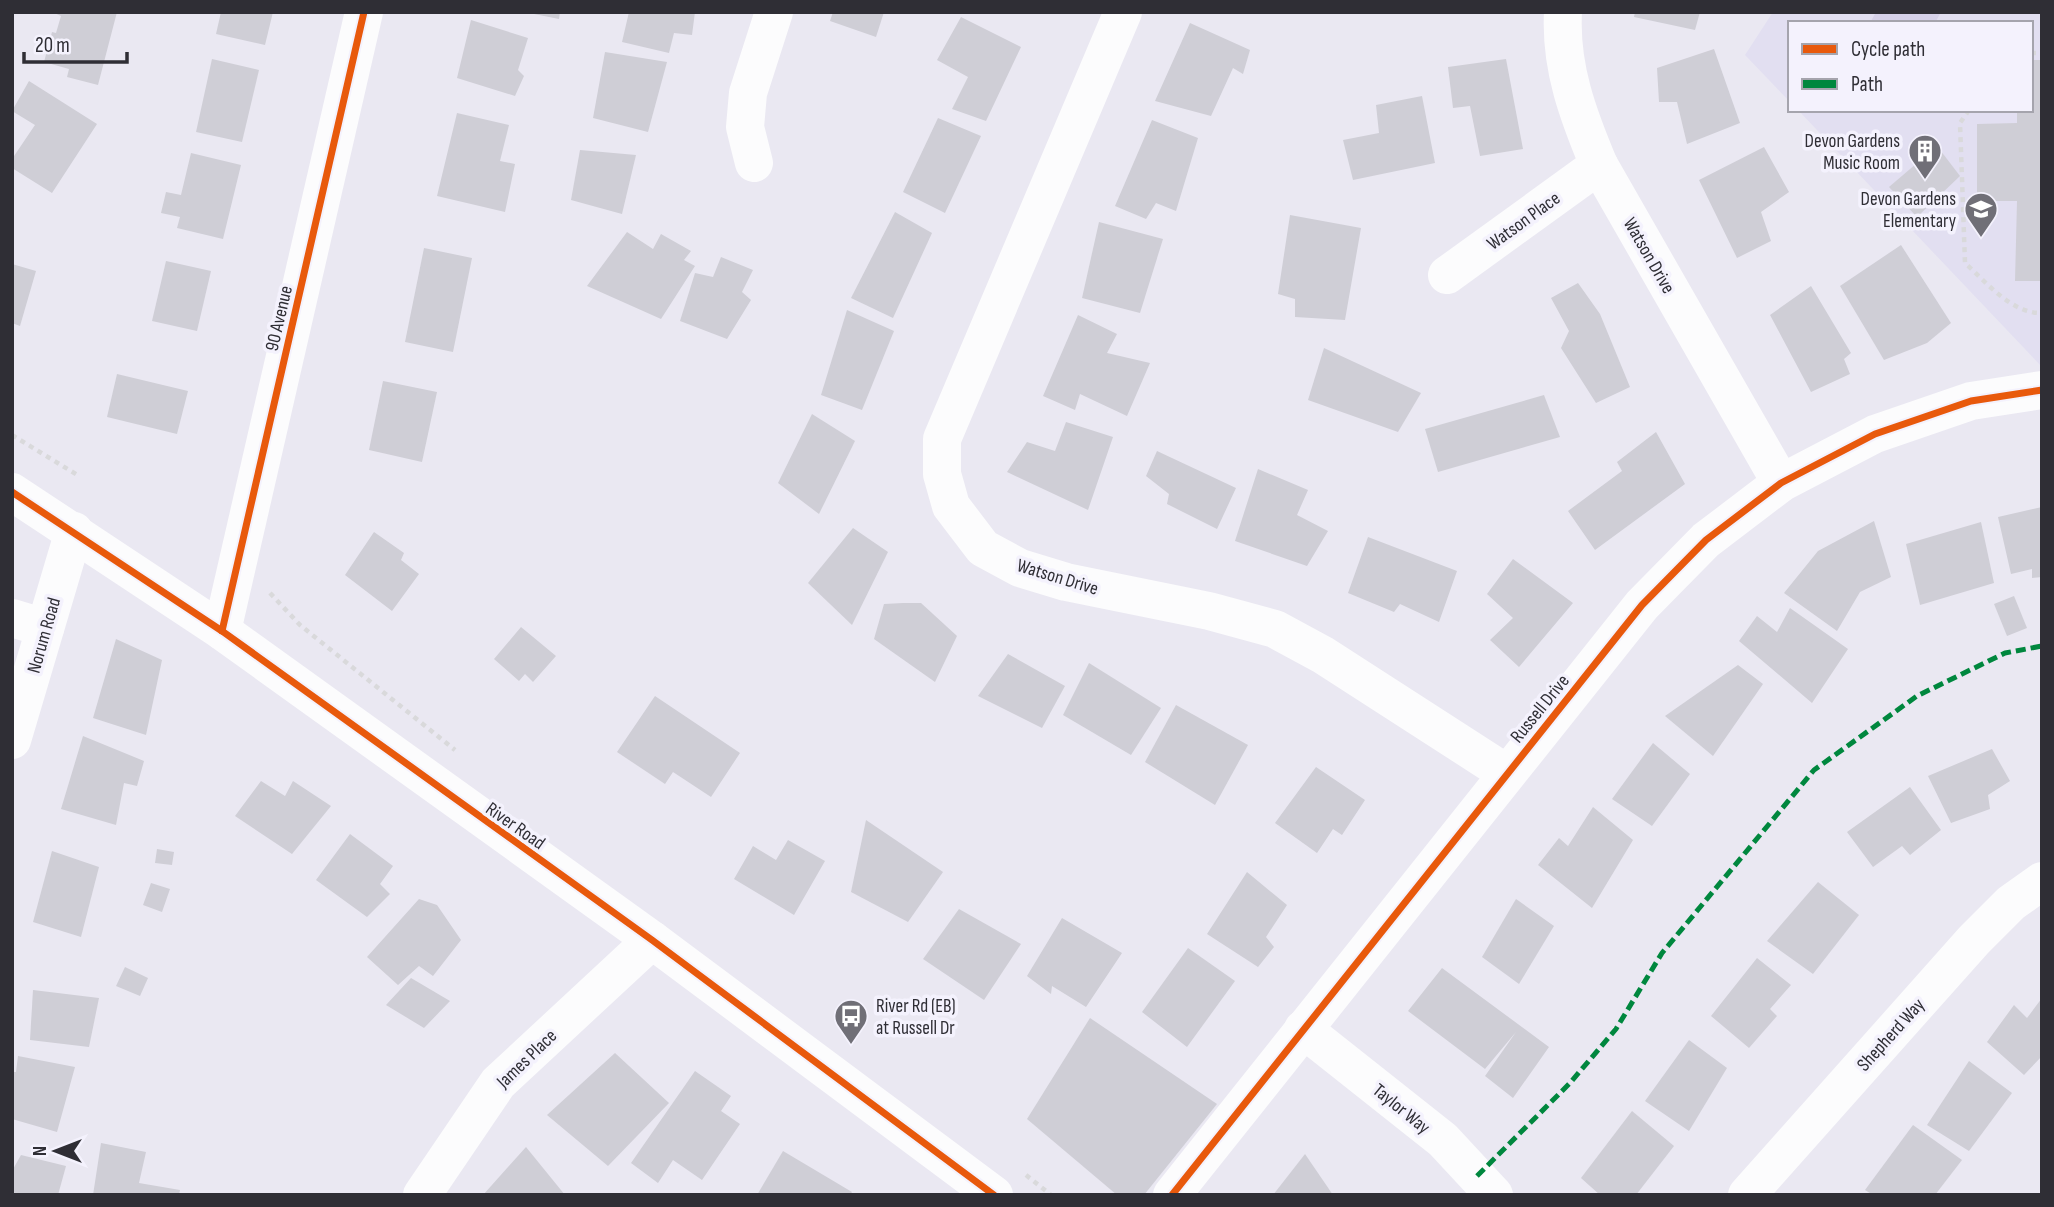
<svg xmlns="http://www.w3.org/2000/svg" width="2054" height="1207" font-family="'Sofia Sans Condensed',sans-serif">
<rect width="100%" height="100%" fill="#eae8f2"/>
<polygon fill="#e2dff1" points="1773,12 2042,12 2042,367 1798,110 2031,110 2031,23 1790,23 1790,102 1745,55"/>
<polygon fill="#d6d1e9" points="1876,12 1941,12 1935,23 1870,23"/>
<g fill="#cfced6">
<polygon points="52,12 117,12 98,85 67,77 69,69 44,62 52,32 56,33 61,16"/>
<polygon points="221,12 273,12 265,45 216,34"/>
<polygon points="524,12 560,12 559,19"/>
<polygon points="629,12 695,12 692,35 674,33 669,53 622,42"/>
<polygon points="833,12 884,12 876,37 830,21"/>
<polygon points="1635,12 1700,12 1695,30 1634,17"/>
<polygon points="961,17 1021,47 986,121 952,109 968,77 937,60"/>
<polygon points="471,20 528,38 518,70 524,76 515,96 457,78"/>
<polygon points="1190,23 1250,50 1243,74 1233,68 1211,116 1155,101"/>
<polygon points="1714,49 1740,123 1687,144 1677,102 1659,102 1657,68"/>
<polygon points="605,52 667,62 648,132 593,118"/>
<polygon points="212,59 259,70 242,142 196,132"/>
<polygon points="1506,59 1523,149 1480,156 1470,106 1453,108 1448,67"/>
<polygon points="2031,60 2042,60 2042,281 2015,281 2017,201 1977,201 1977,124 2017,123 2017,110 2031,110"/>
<polygon points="29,81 97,124 52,193 12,168 12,159 35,125 12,111"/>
<polygon points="1422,96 1435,163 1353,180 1343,140 1379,133 1376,105"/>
<polygon points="457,113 509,125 500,161 515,164 505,212 437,196"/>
<polygon points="938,118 981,136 945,213 903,192"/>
<polygon points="1152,120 1198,138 1176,211 1156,203 1146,219 1115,206"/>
<polygon points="1937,146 1960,176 1917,217 1889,187"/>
<polygon points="1764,147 1789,192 1761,212 1771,241 1737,258 1699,180"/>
<polygon points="580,150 636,155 622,214 571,200"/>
<polygon points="191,153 241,165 223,239 177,228 180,217 161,213 166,192 181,195"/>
<polygon points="895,212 932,233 893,318 851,298"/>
<polygon points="1290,215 1361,228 1345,320 1295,317 1295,299 1278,294"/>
<polygon points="1099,222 1163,239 1140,313 1082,298"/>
<polygon points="627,232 653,249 661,234 691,251 684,260 695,266 661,319 587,286"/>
<polygon points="1901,245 1951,323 1927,343 1884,360 1840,286"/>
<polygon points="424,248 472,258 453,352 405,342"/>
<polygon points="721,257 753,270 742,292 751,300 727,339 680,321 695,273 713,277"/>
<polygon points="166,261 211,271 197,331 152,321"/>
<polygon points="12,264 36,271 20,326 12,323"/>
<polygon points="1578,283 1600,314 1630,387 1596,403 1561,348 1569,331 1551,298"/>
<polygon points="1811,286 1851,353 1844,359 1850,374 1811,392 1770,315"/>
<polygon points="847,310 894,331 862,410 821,395"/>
<polygon points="1078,315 1117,334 1107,353 1150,363 1127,416 1080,394 1075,410 1043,396"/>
<polygon points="1324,348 1421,393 1398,432 1308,400"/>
<polygon points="117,374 188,391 177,434 107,417"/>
<polygon points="383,381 437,392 422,462 369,450"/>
<polygon points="1544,395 1560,437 1438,472 1425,429"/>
<polygon points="812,414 855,441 819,514 778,483"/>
<polygon points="1066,422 1113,437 1088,510 1007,472 1027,442 1055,451"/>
<polygon points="1656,432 1685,484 1595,550 1568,511 1622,471 1617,462"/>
<polygon points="1157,451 1236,488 1217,529 1167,504 1169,494 1146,476"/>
<polygon points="1258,469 1308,490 1297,515 1328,531 1307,566 1235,541"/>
<polygon points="2042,507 2042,577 2032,578 2032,569 2011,574 1998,517"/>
<polygon points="1874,521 1891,577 1860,592 1837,631 1784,593 1818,551"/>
<polygon points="1981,522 1994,583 1920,605 1906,544"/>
<polygon points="853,528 888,552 852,625 808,583"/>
<polygon points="374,532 404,553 401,560 419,574 392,611 345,575"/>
<polygon points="1368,537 1457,571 1439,622 1400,604 1394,612 1348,593"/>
<polygon points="1513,559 1573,603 1519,667 1490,640 1513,618 1487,594"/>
<polygon points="2014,596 2027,628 2007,636 1994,604"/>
<polygon points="903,603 921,603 957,636 935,682 874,639 884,604"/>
<polygon points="1790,608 1848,649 1812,703 1739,641 1757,616 1777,632"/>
<polygon points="521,627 556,656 533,682 525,674 519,681 494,659"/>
<polygon points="116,639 162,660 146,735 93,718"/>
<polygon points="1008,654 1065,686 1042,728 978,696"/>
<polygon points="1089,663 1161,708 1131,755 1063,715"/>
<polygon points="1738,665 1763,684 1713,756 1665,716"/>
<polygon points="655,696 740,753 711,797 673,772 665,784 617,752"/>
<polygon points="1176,705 1248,745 1215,805 1145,762"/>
<polygon points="83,736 144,761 137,786 124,783 116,825 61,809"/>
<polygon points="1653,743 1690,774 1652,826 1612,799"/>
<polygon points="1992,749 2010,781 1988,795 1990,809 1951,823 1928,776"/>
<polygon points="1316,767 1365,800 1342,835 1333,829 1317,853 1275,823"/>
<polygon points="261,781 285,796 293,781 331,806 292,854 235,816"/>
<polygon points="1910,787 1941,830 1910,855 1902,846 1873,867 1847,832"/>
<polygon points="1593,807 1633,840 1592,908 1538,865 1559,838 1568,846"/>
<polygon points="866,820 943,872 908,922 851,892"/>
<polygon points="350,834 393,866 380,884 390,894 367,917 316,880"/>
<polygon points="788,840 825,861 794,915 734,879 753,846 776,860"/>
<polygon points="157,849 174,852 172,865 155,863"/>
<polygon points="52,851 99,867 81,937 33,922"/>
<polygon points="1247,872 1287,905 1266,937 1274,947 1258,967 1207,934"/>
<polygon points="1818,882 1859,915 1813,974 1767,941"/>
<polygon points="151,883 170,889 162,912 143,905"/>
<polygon points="419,899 437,905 461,940 433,976 419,966 398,985 367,957"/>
<polygon points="1516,899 1554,926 1519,984 1482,957"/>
<polygon points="959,909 1021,944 984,1000 923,959"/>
<polygon points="1062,918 1122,953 1086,1007 1052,986 1051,994 1027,976"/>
<polygon points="1188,948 1235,981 1187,1047 1142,1012"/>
<polygon points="1757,958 1791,985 1770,1009 1777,1016 1749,1048 1711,1016"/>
<polygon points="125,967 148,978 140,996 116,986"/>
<polygon points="1442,968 1549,1047 1513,1098 1485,1076 1516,1032 1485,1069 1408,1011"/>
<polygon points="411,978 450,1001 424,1028 386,1005"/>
<polygon points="33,990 99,998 89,1047 30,1040"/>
<polygon points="2042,998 2042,1056 2024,1075 1987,1042 2014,1005 2027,1018"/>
<polygon points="1090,1018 1217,1104 1144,1195 1117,1195 1027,1119"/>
<polygon points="1689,1040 1727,1068 1689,1131 1645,1101"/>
<polygon points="615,1053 669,1103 608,1166 547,1115"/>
<polygon points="18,1056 75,1067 57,1132 12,1119 12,1072 16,1072"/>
<polygon points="1969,1061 2012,1093 1969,1151 1927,1125"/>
<polygon points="695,1071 731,1096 721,1111 740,1124 702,1180 673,1160 658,1183 631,1163"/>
<polygon points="1632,1111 1674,1146 1636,1195 1600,1195 1581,1178"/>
<polygon points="1913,1125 1962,1160 1935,1195 1873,1195 1865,1190"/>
<polygon points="101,1143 146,1152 139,1183 180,1190 179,1195 93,1195"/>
<polygon points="526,1147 565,1195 483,1195"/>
<polygon points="783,1151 852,1192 850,1195 757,1195"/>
<polygon points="1305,1154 1333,1195 1273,1195"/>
<polygon points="21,1155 66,1166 58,1195 12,1195 12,1171"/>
</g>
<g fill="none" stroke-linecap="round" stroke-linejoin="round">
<g stroke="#d9d9db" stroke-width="4.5" stroke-dasharray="5 5" stroke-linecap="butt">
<polyline points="2031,53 2042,53"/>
<path d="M1969,110L1960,123L1965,263C1986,282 2012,314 2042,313"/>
<polyline points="12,435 79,476"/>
<polyline points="270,593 300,625 455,750"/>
<polyline points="1026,1175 1051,1195"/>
</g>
<g stroke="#fcfcfd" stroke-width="38">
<polyline points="1123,12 942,439 942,474 951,506 983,548 1020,568 1066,582 1209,611 1275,629 1323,655 1506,773"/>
<path d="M1563,12C1560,67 1578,115 1599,165L1781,483"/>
<polyline points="754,163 745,127 748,93 774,12"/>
<polyline points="1447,275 1599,165"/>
<polyline points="12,492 222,631 652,940 994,1195"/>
<polyline points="12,618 45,628"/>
<polyline points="222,631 364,12"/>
<polyline points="12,740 74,531"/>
<polyline points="1303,1029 1443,1140 1494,1195"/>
<polyline points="422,1195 498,1083 652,940"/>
<polyline points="1172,1195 1642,605 1706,540 1781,483 1875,434 1971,401 2042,390"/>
<polyline points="1747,1195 1974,940 2011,903 2042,881"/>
</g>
<polyline stroke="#00873e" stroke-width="5" stroke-dasharray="10 5" stroke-linecap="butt" points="1477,1176 1570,1083 1616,1029 1662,953 1814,770 1917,696 2005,653 2042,646"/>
<defs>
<g id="cycleway">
<polyline points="12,492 222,631 652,940 994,1195"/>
<polyline points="222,631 364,12"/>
<polyline points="1172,1195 1642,605 1706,540 1781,483 1875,434 1971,401 2042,390"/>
</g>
</defs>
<use href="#cycleway" stroke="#f4f2fd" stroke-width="11"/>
<use href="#cycleway" stroke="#e8590c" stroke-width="7"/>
</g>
<defs>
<symbol id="building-pin" viewBox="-11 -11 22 30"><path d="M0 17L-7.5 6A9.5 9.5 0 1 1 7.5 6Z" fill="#706f77" stroke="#f4f2fd"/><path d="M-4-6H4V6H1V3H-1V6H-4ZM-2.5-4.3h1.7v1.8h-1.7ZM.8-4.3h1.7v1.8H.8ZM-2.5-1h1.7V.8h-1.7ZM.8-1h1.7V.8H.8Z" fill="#fff"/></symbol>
<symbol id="school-pin" viewBox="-11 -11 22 30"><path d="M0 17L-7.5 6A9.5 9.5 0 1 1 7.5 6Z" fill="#706f77" stroke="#f4f2fd"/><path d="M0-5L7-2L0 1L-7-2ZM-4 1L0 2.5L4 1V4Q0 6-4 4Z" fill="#fff"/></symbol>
<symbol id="bus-pin" viewBox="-11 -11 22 30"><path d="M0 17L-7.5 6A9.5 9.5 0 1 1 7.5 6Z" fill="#706f77" stroke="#f4f2fd"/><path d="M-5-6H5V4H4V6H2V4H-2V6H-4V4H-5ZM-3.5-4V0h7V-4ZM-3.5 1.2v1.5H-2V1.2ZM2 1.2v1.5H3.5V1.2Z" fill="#fff"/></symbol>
</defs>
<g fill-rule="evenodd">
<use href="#building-pin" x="1906" y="132" width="38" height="52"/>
<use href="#school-pin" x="1962" y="190" width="38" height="52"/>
<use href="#bus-pin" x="832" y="997" width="38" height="52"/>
</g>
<g text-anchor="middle" stroke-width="7" stroke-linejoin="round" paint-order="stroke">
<g font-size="19" fill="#2f2e35" stroke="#f4f2fd" text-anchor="end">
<text x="1900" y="147">Devon Gardens<tspan x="1900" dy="22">Music Room</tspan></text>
<text x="1956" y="205">Devon Gardens<tspan x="1956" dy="22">Elementary</tspan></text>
<text x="876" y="1012" text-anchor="start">River Rd (EB)<tspan x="876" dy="22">at Russell Dr</tspan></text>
</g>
<g font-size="19" fill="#2f2e35" stroke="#f4f2fd">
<text transform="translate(1523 220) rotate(-36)" y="7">Watson Place</text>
<text transform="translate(1650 255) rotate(60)" y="7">Watson Drive</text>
<text transform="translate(278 318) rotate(-77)" y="7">90 Avenue</text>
<text transform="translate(1058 576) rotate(17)" y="7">Watson Drive</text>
<text transform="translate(43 635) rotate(-74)" y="7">Norum Road</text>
<text transform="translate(1539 708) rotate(-51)" y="7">Russell Drive</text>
<text transform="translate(516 825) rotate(35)" y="7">River Road</text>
<text transform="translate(1890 1034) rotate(-48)" y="7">Shepherd Way</text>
<text transform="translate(526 1058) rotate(-44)" y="7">James Place</text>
<text transform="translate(1402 1108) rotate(39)" y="7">Taylor Way</text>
</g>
</g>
<rect width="2054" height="1207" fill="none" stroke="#2f2e35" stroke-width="28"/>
<rect x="1788" y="21" width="245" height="91" fill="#f4f2fd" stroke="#a5a4ad" stroke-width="2"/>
<rect x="1802" y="44" width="35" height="10" fill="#e8590c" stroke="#a5a4ad" stroke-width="2"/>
<text x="1851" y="56" font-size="21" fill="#2f2e35">Cycle path</text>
<rect x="1802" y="79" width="35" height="10" fill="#00873e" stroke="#a5a4ad" stroke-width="2"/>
<text x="1851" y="91" font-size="21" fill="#2f2e35">Path</text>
<g transform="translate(56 1151) rotate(270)" stroke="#f4f2fd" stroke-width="5" paint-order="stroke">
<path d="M0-5L12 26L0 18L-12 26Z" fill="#2f2e35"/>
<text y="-10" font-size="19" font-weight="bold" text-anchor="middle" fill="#2f2e35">N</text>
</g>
<path d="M24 52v10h103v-10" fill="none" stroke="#2f2e35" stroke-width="3.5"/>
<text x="35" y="52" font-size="21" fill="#2f2e35" stroke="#f4f2fd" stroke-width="5" paint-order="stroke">20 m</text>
</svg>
